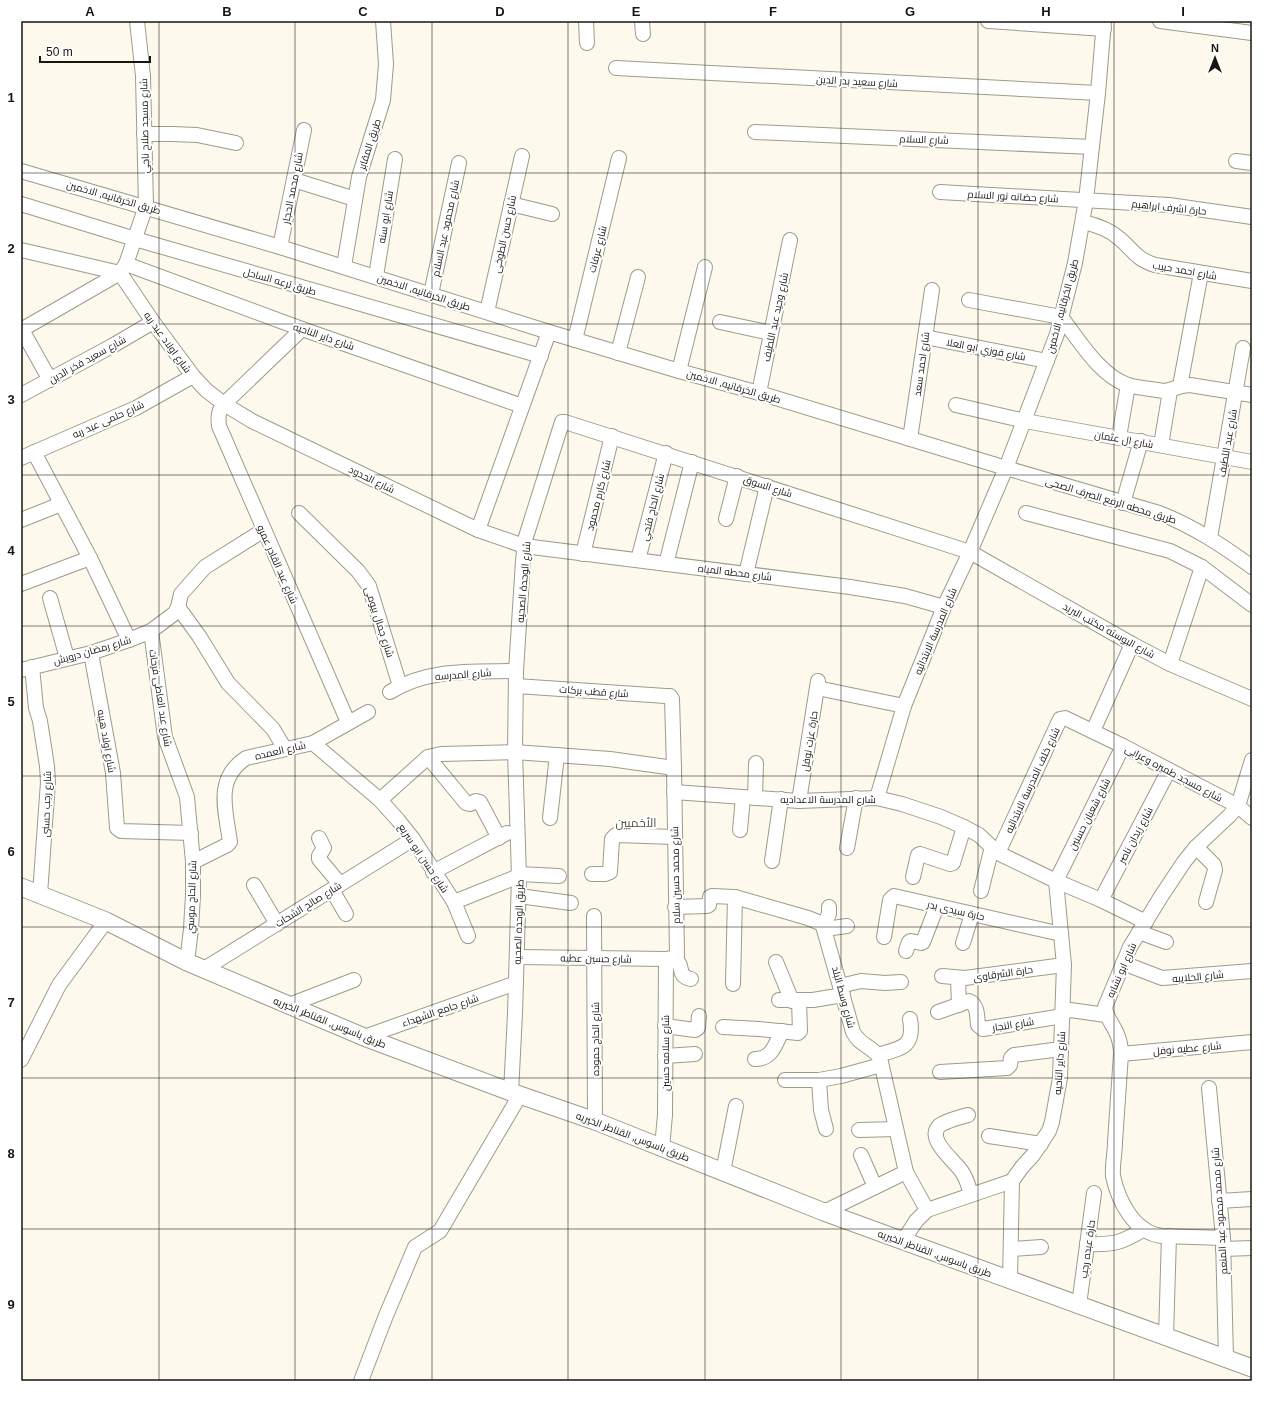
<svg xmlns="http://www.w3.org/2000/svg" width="1273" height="1402" font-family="Arial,Cairo,sans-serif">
<rect width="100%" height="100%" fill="#fef9ed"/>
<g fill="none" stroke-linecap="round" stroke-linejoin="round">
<defs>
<g id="minor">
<polyline points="586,21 587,43"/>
<polyline points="642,21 643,34"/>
<polyline points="988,21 1104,29"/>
<polyline points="1160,21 1252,33"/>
<polyline points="616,68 1098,93"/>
<polyline points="755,132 1092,147"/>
<polyline points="144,134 172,134 197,135 236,143"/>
<polyline points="1236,161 1252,163"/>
<polyline points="21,171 280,247 549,332 679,371 759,393 1006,468 1057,334 1075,263 1086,200 1098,93 1104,21"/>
<polyline points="294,180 355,199"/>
<polyline points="940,192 1169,205 1252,217"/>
<polyline points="21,204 135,239 541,356"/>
<polyline points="511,204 552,214"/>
<path d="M1083,222C1097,225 1109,229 1120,239C1134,251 1136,259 1155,265L1252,281"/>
<polyline points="280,247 304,130"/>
<polyline points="21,250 120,273"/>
<polyline points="126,264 302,329 522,406"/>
<polyline points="344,266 359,177 383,100 386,64 383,21"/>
<polyline points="120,273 153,322 193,376 206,390 224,404 252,421 478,530 524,546 850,587 905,596 944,607"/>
<polyline points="376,276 395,159"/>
<polyline points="431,294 459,163"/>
<path d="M969,300L1061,317C1079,340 1100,376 1128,385C1139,388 1152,389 1164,391C1173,390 1180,385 1190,385L1252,395"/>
<polyline points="487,312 522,156"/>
<polyline points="720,322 771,333"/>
<path d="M302,329L224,404C218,411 218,417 219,426L348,722"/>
<polyline points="21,330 120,273 126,264 146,206 143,76 137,21"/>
<polyline points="22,330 50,380"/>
<polyline points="925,337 1047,361"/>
<polyline points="575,340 619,158"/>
<polyline points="618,353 638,277"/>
<polyline points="679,371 705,267"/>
<polyline points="1180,386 1201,273"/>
<polyline points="759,393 790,240"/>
<polyline points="21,395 112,346 153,322"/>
<polyline points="956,405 1025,421 1252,462"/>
<polyline points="1119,437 1128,385"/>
<polyline points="910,439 932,290"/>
<polyline points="1161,445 1170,391"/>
<polyline points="34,452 90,558 129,640"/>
<polyline points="21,458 136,408 193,376"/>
<polyline points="1123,503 1141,441"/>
<polyline points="299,513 358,571 369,586 400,686"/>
<polyline points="1026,513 1170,551 1202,567 1252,605"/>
<polyline points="726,519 737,476"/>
<polyline points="21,520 61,504"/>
<polyline points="478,530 549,332"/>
<polyline points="1210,538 1243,348"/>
<polyline points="583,554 612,436"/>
<polyline points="638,560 666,453"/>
<polyline points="666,564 692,462"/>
<polyline points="746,574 767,486"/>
<polyline points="21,584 90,558"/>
<polyline points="50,598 67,658"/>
<polyline points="178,607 199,636 228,683 273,729 285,749"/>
<polyline points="151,631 165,737 187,797 193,862 193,895 191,929 187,962"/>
<polyline points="91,653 113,773 117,828 121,831 191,833"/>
<polyline points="1170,664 1202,567"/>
<polyline points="32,667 36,708 40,721 47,766 48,782 40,894"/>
<polyline points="21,670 91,653 129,640 151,631 175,613 178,607 181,594 205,567 264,530"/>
<polyline points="516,686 666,696 670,696 672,699 674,768 677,955 676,957 666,959 517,957"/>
<polyline points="817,688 904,706"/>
<path d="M390,692C427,668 474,672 516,671"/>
<polyline points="1093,731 1132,644"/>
<polyline points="313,743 380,800 398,820 413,839 454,902 468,936"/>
<polyline points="428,757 466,803 470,804 476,801 480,802 499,838"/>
<polyline points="674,792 799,801 877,798 902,804 941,817 964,827 979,835 998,853 1056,881 1101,900 1146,922"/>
<polyline points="755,798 756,763"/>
<path d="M877,798L904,706L944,607L970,552L1006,468L1159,513C1193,526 1223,546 1252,567"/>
<polyline points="380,800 428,757 441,754 515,752 610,759 674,768"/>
<polyline points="799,801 818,681"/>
<polyline points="550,818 557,755"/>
<polyline points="740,830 743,797"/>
<polyline points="319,838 324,848 319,856 319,859 340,884"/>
<polyline points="1196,847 1214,865 1215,870 1206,902"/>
<polyline points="847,848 856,798"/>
<polyline points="998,853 1060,719 1065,718 1123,746 1238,806 1252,818"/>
<polyline points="772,861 781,799"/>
<path d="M193,862L227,845L230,842C226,811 214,779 246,758L313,743L368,712"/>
<polyline points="433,872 507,833"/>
<polyline points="519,874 559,876"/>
<polyline points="592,874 605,874 610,872 612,839 616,835 675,837"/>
<polyline points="913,877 918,855 920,854 950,864 953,863 964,827"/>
<polyline points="254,885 277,924"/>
<polyline points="332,890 346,914"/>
<polyline points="981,891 992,847"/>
<polyline points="519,896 571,903"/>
<polyline points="1101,900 1169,770"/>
<polyline points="454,902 519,876"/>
<path d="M675,907L707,906L709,905L710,897L712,896L735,897L808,918L820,923L823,926L853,1032C859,1045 872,1046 880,1058L906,1172L927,1210"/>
<polyline points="594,916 595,1121"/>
<polyline points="823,926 829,914 829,907"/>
<polyline points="825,929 847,926"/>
<polyline points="1139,932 1166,942"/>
<polyline points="884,937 890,900 894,896 1061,934"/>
<polyline points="963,943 972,914"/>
<polyline points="906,951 909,942 911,941 921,943 923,942 937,906"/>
<path d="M673,958C686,964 675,976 691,979"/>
<polyline points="776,962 792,1001"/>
<polyline points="1123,963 1162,978 1252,971"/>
<polyline points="204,969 413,839"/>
<polyline points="942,976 965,978 1064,965"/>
<polyline points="958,978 959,1005"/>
<polyline points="733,984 735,897"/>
<polyline points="840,986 861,981 885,983 901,982"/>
<polyline points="779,1000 813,1000 843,995"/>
<polyline points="289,1005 354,980"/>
<polyline points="1063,1009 1106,1015"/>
<path d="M938,1012L969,1001C978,1005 977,1016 978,1025L983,1029L1063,1016"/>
<polyline points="665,1026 695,1030 698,1028 699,1016"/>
<polyline points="723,1027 759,1029 798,1033 800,1031 799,1001"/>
<polyline points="364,1037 516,983"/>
<polyline points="1121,1054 1252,1042"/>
<path d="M878,1055C901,1048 915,1048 910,1019"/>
<polyline points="665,1056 695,1054"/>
<path d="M755,1059C772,1059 775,1045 782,1031"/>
<polyline points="21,1060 59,985 106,921"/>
<polyline points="940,1072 1007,1068 1010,1065 1011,1058 1014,1055 1061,1049"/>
<polyline points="785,1080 819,1080 841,1076 881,1065"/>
<polyline points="819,1080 821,1110 826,1129"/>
<polyline points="1209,1088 1223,1238 1226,1358"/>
<polyline points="511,1092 515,1014 519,876 515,752 516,671 523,561 525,540 562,422 565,422 970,552 1132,644 1170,664 1252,699"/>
<path d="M968,1115C961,1117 945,1121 939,1126C926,1140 955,1161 962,1172C967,1179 969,1187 971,1195"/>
<polyline points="859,1130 896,1129"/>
<polyline points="989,1136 1041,1144"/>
<polyline points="662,1147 665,1115 666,959"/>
<polyline points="861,1155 875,1187"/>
<polyline points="723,1172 736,1106"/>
<polyline points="1219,1201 1252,1199"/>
<polyline points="824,1212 906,1172"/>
<path d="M1223,1238L1162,1236C1134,1233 1118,1200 1113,1176C1112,1166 1115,1153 1115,1142C1117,1113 1119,1083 1121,1054C1121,1047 1120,1041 1117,1034C1113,1024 1106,1018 1105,1007L1130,947L1162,895L1184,862L1196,847L1229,816L1238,806L1252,760"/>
<polyline points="903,1241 916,1221 927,1210 1012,1181"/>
<path d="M1087,1244C1113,1245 1122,1243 1144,1229"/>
<polyline points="1011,1249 1041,1247"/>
<polyline points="1223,1249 1252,1248"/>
<polyline points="1010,1280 1012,1181 1022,1167 1033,1155 1049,1131 1052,1122 1060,1078 1064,965 1056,881 1123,746"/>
<polyline points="1079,1305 1094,1193"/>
<polyline points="1166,1337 1169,1236"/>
<polyline points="361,1381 385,1318 415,1247 440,1231 520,1095"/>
</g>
<polyline id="tertiary" points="21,887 106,921 187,962 364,1037 511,1092 595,1121 824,1212 1252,1368"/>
</defs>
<use href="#minor" stroke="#9f9a8c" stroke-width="16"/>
<use href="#tertiary" stroke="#9f9a8c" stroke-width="19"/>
<use href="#minor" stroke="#fff" stroke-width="14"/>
<use href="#tertiary" stroke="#fff" stroke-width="17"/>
</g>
<path fill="none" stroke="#171510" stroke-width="1" stroke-opacity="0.55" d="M159,21V1381M295,21V1381M432,21V1381M568,21V1381M705,21V1381M841,21V1381M978,21V1381M1114,21V1381M21,173H1252M21,324H1252M21,475H1252M21,626H1252M21,776H1252M21,927H1252M21,1078H1252M21,1229H1252"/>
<g text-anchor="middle" stroke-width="4" stroke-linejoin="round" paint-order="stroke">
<g font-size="10" fill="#171510" stroke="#fff">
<text transform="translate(857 81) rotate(3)" y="4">شارع سعيد بدر الدين</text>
<text transform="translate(144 126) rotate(-91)" y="4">شارع مسجد صلاح ناجي</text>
<text transform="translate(924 139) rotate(2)" y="4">شارع السلام</text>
<text transform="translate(369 144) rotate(-72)" y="4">طريق المقابر</text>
<text transform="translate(292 188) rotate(-79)" y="4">شارع محمد الحجار</text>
<text transform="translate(1013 196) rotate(3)" y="4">شارع حضانه نور السلام</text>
<text transform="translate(114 197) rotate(16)" y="4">طريق الخرقانيه, الاخمين</text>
<text transform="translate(1169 207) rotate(6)" y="4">حارة اشرف ابراهيم</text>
<text transform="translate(385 217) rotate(-81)" y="4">شارع ابو سنه</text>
<text transform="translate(445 228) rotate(-78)" y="4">شارع محمود عبد السلام</text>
<text transform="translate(504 234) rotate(-78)" y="4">شارع حسن الطوخى</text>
<text transform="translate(597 249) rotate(-76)" y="4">شارع عرفات</text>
<text transform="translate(1185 270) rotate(10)" y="4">شارع احمد حبيب</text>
<text transform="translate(280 281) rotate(16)" y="4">طريق ترعه الساحل</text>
<text transform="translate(424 292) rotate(18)" y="4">طريق الخرقانيه, الاخمين</text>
<text transform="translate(1062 306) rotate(-75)" y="4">طريق الخرقانيه, الاخمين</text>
<text transform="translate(775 317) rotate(-78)" y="4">شارع وحيد عبد اللطيف</text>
<text transform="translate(324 336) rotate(19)" y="4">شارع داير الناحيه</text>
<text transform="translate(168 342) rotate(54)" y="4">شارع اولاد عبد ربه</text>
<text transform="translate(986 349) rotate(11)" y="4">شارع فوزي ابو العلا</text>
<text transform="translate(87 359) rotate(-29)" y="4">شارع سعيد فخر الدين</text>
<text transform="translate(921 364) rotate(-82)" y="4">شارع احمد سعد</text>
<text transform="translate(734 386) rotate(16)" y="4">طريق الخرقانيه, الاخمين</text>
<text transform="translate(108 419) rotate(-24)" y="4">شارع حلمى عبد ربه</text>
<text transform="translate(1124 439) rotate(10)" y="4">شارع ال عثمان</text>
<text transform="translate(1227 443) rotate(-80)" y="4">شارع عبد اللطيف</text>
<text transform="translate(372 479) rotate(26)" y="4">شارع الحدود</text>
<text transform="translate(768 486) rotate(18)" y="4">شارع السوق</text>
<text transform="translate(598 495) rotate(-76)" y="4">شارع كارم محمود</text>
<text transform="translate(1111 500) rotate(17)" y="4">طريق محطه الرفع الصرف الصحى</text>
<text transform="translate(652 507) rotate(-76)" y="4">شارع الحاج فتحي</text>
<text transform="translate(278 564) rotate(66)" y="4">شارع عبد القادر عمرو</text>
<text transform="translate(735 572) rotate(7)" y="4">شارع محطه المياه</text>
<text transform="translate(523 582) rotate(-85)" y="4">شارع الوحدة الصحيه</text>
<text transform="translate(380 622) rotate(72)" y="4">شارع جمال بيومى</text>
<text transform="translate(1109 630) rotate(29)" y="4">شارع البوسته مكتب البريد</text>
<text transform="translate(935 631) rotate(-67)" y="4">شارع المدرسة الابتدائيه</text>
<text transform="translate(92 650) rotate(-16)" y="4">شارع رمضان درويش</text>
<text transform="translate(463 674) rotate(-4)" y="4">شارع المدرسه</text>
<text transform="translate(594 691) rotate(4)" y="4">شارع قطب بركات</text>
<text transform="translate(161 698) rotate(81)" y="4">شارع عبد العاطى فرحات</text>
<text transform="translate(107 741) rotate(80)" y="4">شارع اولاد هيبه</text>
<text transform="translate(809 741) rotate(-81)" y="4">حارة عزت نوفل</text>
<text transform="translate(280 750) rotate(-13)" y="4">شارع العمده</text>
<text transform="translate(1174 773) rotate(28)" y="4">شارع مسجد طميره وعرابى</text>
<text transform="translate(1032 780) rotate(-65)" y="4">شارع خلف المدرسة الابتدائيه</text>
<text x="828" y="803">شارع المدرسة الاعداديه</text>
<text transform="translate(46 804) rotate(-88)" y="4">شارع رجب حسنى</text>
<text transform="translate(1089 814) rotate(-63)" y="4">شارع شعبان حسنين</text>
<text transform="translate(1135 835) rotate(-62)" y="4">شارع زيدان ناصر</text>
<text transform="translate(424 858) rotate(56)" y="4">شارع حسن ابو سريع</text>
<text transform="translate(675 875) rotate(-91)" y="4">شارع محمد حسين سلام</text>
<text transform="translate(191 897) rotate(-88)" y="4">شارع الحاج موسي</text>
<text transform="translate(308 904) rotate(-32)" y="4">شارع صالح الشحات</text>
<text transform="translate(956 910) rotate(13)" y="4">حارة سيدى بدر</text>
<text transform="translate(518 922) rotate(-88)" y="4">طريق الوحده الصحيه</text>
<text transform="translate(596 958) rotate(1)" y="4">شارع حسين عطيه</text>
<text transform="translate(1121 970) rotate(-66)" y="4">شارع ابو نشابه</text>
<text transform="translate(1003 973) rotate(-8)" y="4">حارة الشرقاوى</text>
<text transform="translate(1198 976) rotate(-5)" y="4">شارع الحلايبه</text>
<text transform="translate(844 997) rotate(75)" y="4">شارع وسط البلد</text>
<text transform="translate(440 1010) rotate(-19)" y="4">شارع جامع الشهداء</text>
<text transform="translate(330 1022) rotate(22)" y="4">طريق باسوس, القناطر الخيريه</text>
<text transform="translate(1013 1024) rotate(-9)" y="4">شارع النجار</text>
<text transform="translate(595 1039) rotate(-90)" y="4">شارع الحاج حموده</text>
<text transform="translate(1187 1048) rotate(-5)" y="4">شارع عطيه نوفل</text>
<text transform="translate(665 1053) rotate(-90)" y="4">شارع سلامه حسين</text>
<text transform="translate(1059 1063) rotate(-86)" y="4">شارع داير الناحيه</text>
<text transform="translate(633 1136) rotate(21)" y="4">طريق باسوس, القناطر الخيريه</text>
<text transform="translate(1219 1211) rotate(-94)" y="4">شارع محمد محمود عبد المنعم</text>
<text transform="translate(1087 1249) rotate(-82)" y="4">حارة عبده رجب</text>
<text transform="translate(935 1253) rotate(20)" y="4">طريق باسوس, القناطر الخيريه</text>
</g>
<g font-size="12" fill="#524d41" stroke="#fff">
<text x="636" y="827">الأخميين</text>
</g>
</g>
<rect width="1273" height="1402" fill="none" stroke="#ffffff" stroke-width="44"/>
<g transform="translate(1215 58)" stroke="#ffffff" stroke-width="3" paint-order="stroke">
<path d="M0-3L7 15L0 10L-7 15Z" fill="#171510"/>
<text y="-6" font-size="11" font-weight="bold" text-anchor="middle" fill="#171510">N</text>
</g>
<path d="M40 56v6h110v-6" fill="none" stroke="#171510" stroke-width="2"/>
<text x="46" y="56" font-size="12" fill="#171510" stroke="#ffffff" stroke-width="3" paint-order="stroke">50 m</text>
<rect x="22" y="22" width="1229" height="1358" fill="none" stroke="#171510" stroke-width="1.5"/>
<g font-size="13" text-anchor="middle" font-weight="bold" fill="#171510">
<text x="90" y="16">A</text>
<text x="227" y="16">B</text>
<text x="363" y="16">C</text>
<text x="500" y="16">D</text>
<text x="636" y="16">E</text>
<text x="773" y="16">F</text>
<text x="910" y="16">G</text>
<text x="1046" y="16">H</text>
<text x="1183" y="16">I</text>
<text x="11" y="102">1</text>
<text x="11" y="253">2</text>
<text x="11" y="404">3</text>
<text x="11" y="555">4</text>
<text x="11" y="706">5</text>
<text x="11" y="856">6</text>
<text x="11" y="1007">7</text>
<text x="11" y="1158">8</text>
<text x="11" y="1309">9</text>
</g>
</svg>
